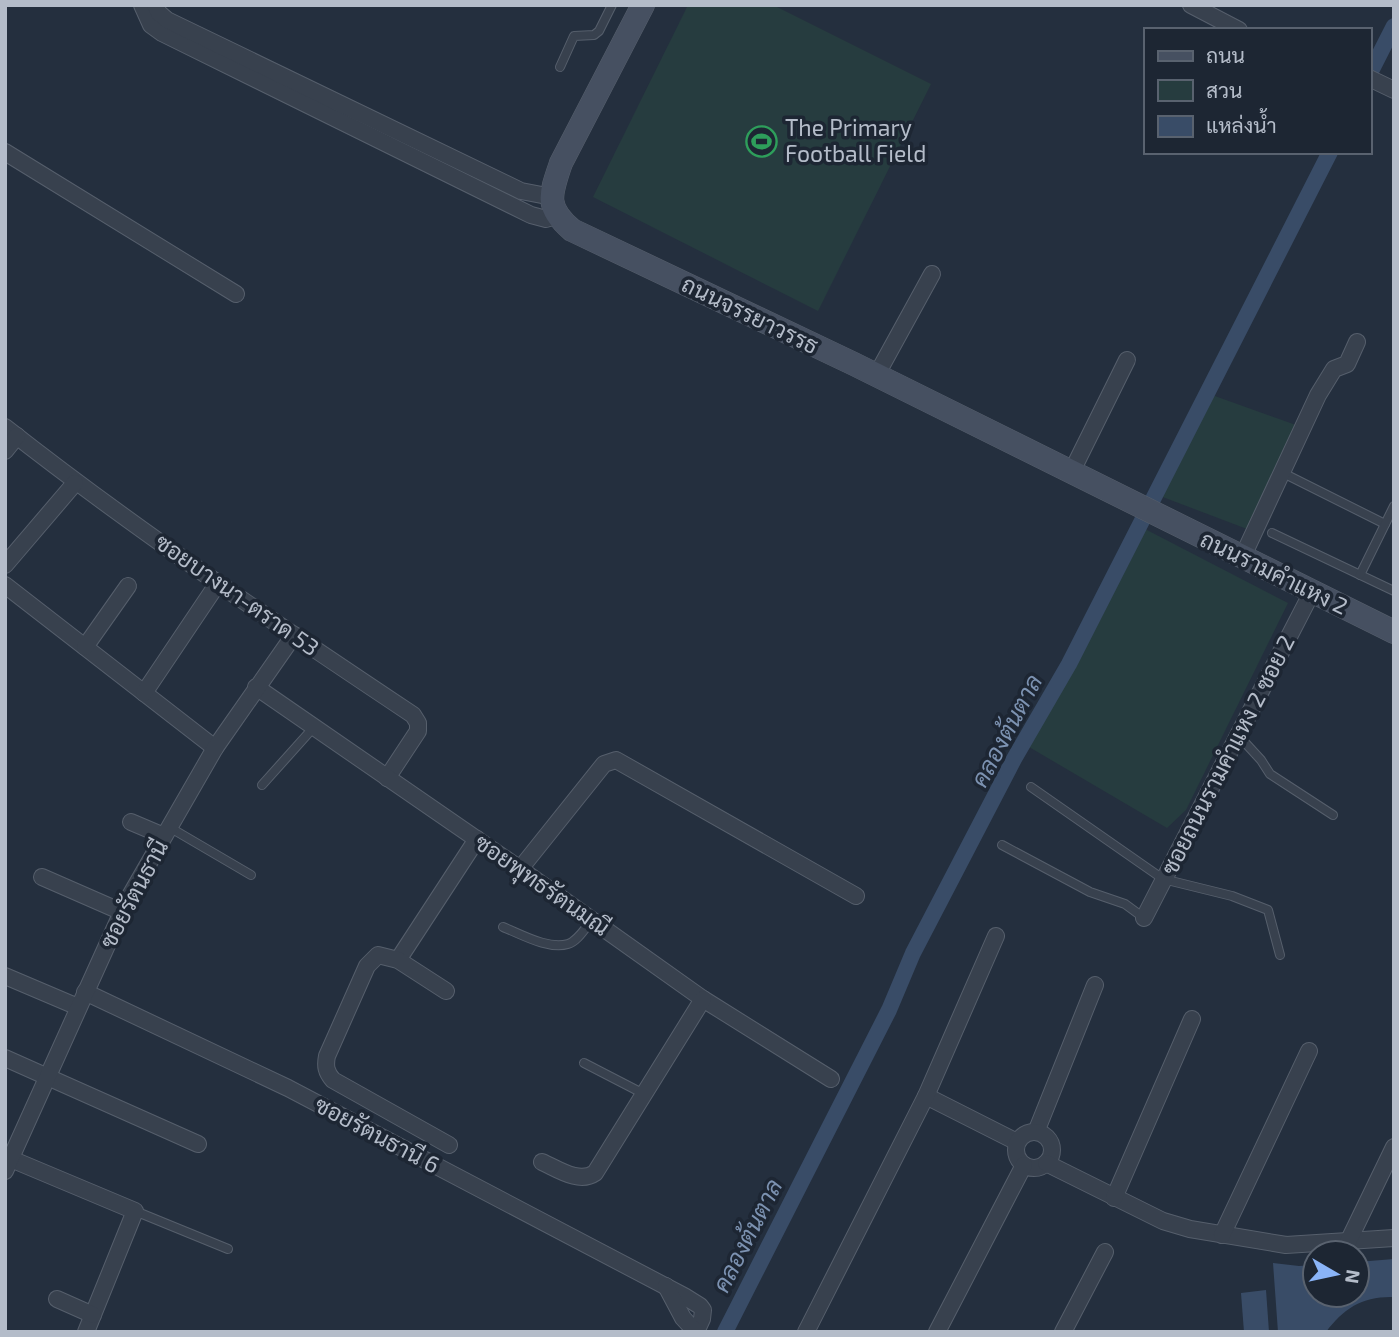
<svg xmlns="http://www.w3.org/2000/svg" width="1399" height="1337" font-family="'Exo 2',Sarabun,sans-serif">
<rect width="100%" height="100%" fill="#242f3e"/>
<g fill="#263c3f">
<polygon points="688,5 773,5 931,84 818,311 593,197"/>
<polygon points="1212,395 1296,425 1247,529 1160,496"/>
<polygon points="1145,529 1288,603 1186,810 1167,828 1029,747"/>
</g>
<g fill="#394c67">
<path d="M1394,1259V1297C1363,1296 1344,1308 1326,1332H1278L1273,1263L1299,1266L1315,1265V1295H1357V1262Z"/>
<polygon points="1266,1290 1269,1332 1244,1332 1241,1293"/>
</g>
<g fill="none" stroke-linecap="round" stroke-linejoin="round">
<g stroke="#394c67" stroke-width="16">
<polyline points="1369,75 1394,26"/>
<polyline points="725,1332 889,1010 913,953 1014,759 1069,664 1330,152"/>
</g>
<defs>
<g id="lane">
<polyline points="560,67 574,36 594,35 599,31 612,5"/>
<polyline points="1281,472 1385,524"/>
<polyline points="1272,533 1394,591"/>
<polyline points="1360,575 1394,506"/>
<polyline points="1238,735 1261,760 1270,774 1333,815"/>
<polyline points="262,785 314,727"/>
<polyline points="1031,787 1163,879 1232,896 1268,910 1280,955"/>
<polyline points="169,827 251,875"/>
<polyline points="1002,845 1090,892 1125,904 1144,918"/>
<path d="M503,927C521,934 548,950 568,944C578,941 585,928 592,920"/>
<polyline points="584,1063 644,1094"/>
<polyline points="135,1211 228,1249"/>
</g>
<g id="street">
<polyline points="142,5 151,25 162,33 531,215 546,219 556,216"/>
<polyline points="155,5 159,13 167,20 521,191 552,197"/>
<polyline points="1191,5 1239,30"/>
<polyline points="1369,78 1394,90"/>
<polyline points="5,152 236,294"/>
<polyline points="876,376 932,274"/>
<path d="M5,427C136,530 275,623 413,715L418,723V731L387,778"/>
<polyline points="5,451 17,436"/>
<polyline points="1072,471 1127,360"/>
<polyline points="1242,558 1318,395 1334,369 1347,364 1357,342"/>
<polyline points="5,565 75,483"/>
<polyline points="5,585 215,748"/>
<polyline points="85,647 128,586"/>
<polyline points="256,687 520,869 703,999 831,1079"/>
<polyline points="144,693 218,583"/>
<polyline points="131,822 164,836"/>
<polyline points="520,869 604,764 616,760 856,896"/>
<polyline points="42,877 122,912"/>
<polyline points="1144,918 1312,592"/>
<polyline points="398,960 477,839"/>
<polyline points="5,976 78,1007"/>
<path d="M446,991L398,960L378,955L367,966L327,1056C325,1066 326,1072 333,1080L449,1145"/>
<polyline points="85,992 288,1088 684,1296 700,1306 703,1310 702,1319 696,1332"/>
<polyline points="5,1058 198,1144"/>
<polyline points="926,1096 1017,1142"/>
<polyline points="1036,1132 1095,985"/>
<circle cx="1034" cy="1150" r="18"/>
<polyline points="11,1159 135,1211 86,1332"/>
<path d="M542,1162C558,1169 579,1184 595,1173L703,999"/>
<polyline points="1046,1163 1163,1221 1190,1229 1286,1245 1394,1238"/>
<polyline points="5,1171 127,901 215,748 294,635"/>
<polyline points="1114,1198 1192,1019"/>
<polyline points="1222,1235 1309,1051"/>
<polyline points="1348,1242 1394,1147"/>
<polyline points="666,1286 683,1318 696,1332"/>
<polyline points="57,1299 93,1315"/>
<polyline points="806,1332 926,1096 996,936"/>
<polyline points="937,1332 1024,1165"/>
<polyline points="1063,1332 1105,1252"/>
</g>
<path id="secondary" d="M643,5L561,163C550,195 545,207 572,230L854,364L1394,632"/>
</defs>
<use href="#lane" stroke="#565f6c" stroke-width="10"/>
<use href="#street" stroke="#565f6c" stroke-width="18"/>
<use href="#secondary" stroke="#565f6c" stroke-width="24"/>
<use href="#lane" stroke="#38414e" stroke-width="8"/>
<use href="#street" stroke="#38414e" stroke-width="16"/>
<use href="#secondary" stroke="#465061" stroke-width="23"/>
</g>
<defs>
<symbol id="stadium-ring" viewBox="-11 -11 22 22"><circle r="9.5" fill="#1d2633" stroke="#2e9e5b" stroke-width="1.5"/><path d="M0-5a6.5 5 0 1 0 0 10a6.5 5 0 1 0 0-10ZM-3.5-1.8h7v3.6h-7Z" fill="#2e9e5b"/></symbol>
</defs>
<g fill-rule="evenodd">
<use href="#stadium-ring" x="744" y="124" width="35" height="35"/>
</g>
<g text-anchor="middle" stroke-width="7" stroke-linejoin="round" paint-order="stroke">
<g font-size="23" fill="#b4bcc9" stroke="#1d2633" text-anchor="start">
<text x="785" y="136">The Primary<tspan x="785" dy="26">Football Field</tspan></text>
</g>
<g font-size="23" fill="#b4bcc9" stroke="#1d2633">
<text transform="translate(750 315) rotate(26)" y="8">ถนนจรรยาวรรธ</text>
<text transform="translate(1274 573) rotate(26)" y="8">ถนนรามคำแหง 2</text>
<text transform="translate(237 595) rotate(35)" y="8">ซอยบางนา-ตราด 53</text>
<text transform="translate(1228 755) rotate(-63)" y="8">ซอยถนนรามคำแหง 2 ซอย 2</text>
<text transform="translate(542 885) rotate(35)" y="8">ซอยพุทธรัตนมณี</text>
<text transform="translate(134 894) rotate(-62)" y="8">ซอยรัตนธานี</text>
<text transform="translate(377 1135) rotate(28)" y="8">ซอยรัตนธานี 6</text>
</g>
<g font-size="24" font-style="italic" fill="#7c92b1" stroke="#1d2633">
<text transform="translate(1007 731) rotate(-62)" y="8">คลองต้นตาล</text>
<text transform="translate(748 1236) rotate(-63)" y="8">คลองต้นตาล</text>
</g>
</g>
<rect width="1399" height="1337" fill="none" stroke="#b4bcc9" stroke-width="14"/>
<rect x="1144" y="28" width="228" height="126" fill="#1d2633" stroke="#59626f" stroke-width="2"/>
<rect x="1158" y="51" width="35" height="10" fill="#465061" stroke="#59626f" stroke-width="2"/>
<text x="1206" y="63" font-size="21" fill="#b4bcc9">ถนน</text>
<rect x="1158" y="80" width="35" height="21" fill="#263c3f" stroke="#59626f" stroke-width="2"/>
<text x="1206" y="98" font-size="21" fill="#b4bcc9">สวน</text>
<rect x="1158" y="116" width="35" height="21" fill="#394c67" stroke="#59626f" stroke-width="2"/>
<text x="1206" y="133" font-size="21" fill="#b4bcc9">แหล่งน้ำ</text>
<g transform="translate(1336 1274) rotate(99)"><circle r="33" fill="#1d2633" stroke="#59626f" stroke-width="2"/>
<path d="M0-5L12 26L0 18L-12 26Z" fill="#8ab4f8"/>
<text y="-10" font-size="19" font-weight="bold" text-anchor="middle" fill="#b4bcc9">N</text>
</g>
</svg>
